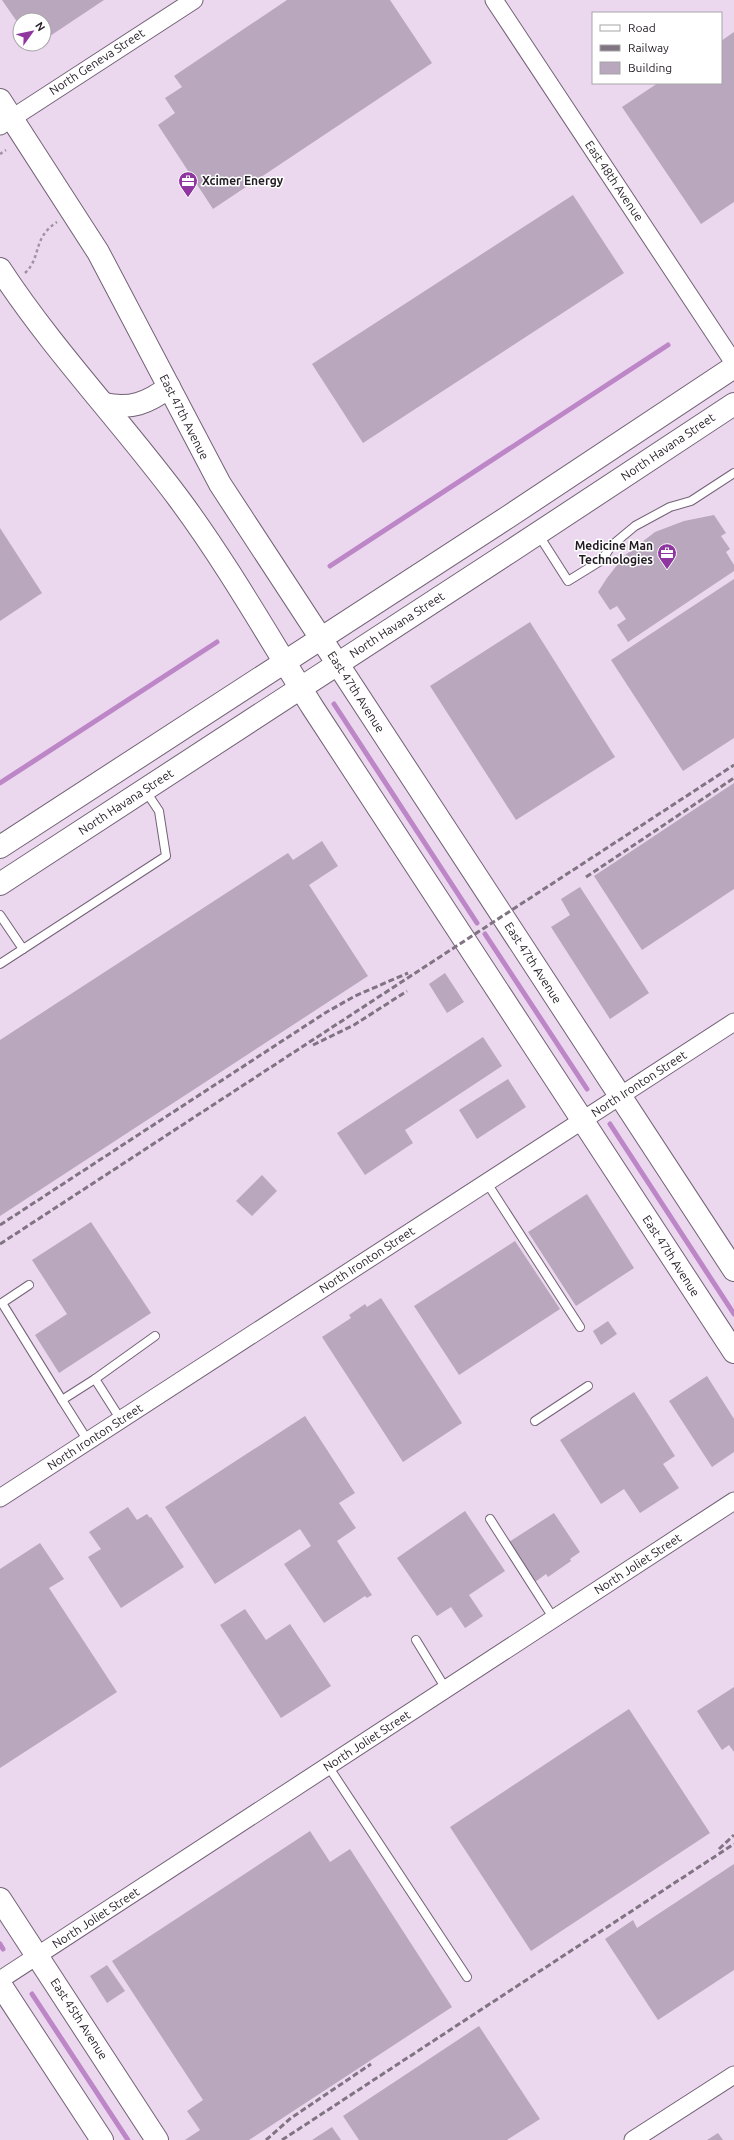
<svg xmlns="http://www.w3.org/2000/svg" width="734" height="2140" font-family="Ubuntu,sans-serif">
<rect width="100%" height="100%" fill="#ebd8ef"/>
<g fill="none" stroke-linecap="round" stroke-linejoin="round">
<g stroke="#bd86c7" stroke-width="5">
<polyline points="330,566 668,345"/>
<polyline points="334,704 477,923"/>
<polyline points="0,783 217,642"/>
<polyline points="485,934 587,1089"/>
<polyline points="610,1124 734,1314"/>
<polyline points="0,1944 3,1949"/>
<polyline points="32,1994 128,2140"/>
</g>
</g>
<g fill="#b9a7bd">
<polygon points="2,0 104,0 44,40 44,20 20,20 20,26"/>
<polygon points="287,0 390,0 432,63 213,209 158,125 175,113 165,98 182,87 174,76"/>
<polygon points="734,32 734,202 701,224 622,107 658,83 721,83 721,41"/>
<polygon points="573,195 624,273 363,443 312,364"/>
<polygon points="714,515 726,533 721,536 730,549 726,552 734,565 734,571 628,642 617,625 626,619 617,606 610,610 598,592 607,578 624,556 655,532 684,521"/>
<polygon points="0,528 42,593 0,621"/>
<polygon points="734,579 734,738 683,771 611,660"/>
<polygon points="530,622 615,757 516,820 430,686"/>
<polygon points="734,783 734,889 642,950 594,876"/>
<polygon points="322,841 338,866 309,885 368,976 0,1216 0,1040 288,853 293,860"/>
<polygon points="580,887 649,993 610,1019 551,927 570,915 561,899"/>
<polygon points="445,973 464,1002 447,1013 429,984"/>
<polygon points="483,1037 502,1066 405,1130 413,1143 365,1175 337,1133"/>
<polygon points="508,1079 526,1107 477,1139 459,1110"/>
<polygon points="262,1175 277,1191 252,1216 236,1201"/>
<polygon points="587,1194 634,1268 576,1306 528,1232"/>
<polygon points="91,1222 151,1313 59,1373 35,1335 67,1314 32,1260"/>
<polygon points="515,1241 560,1309 459,1375 414,1306"/>
<polygon points="381,1298 462,1423 403,1462 322,1337 351,1318 349,1315 365,1304 367,1307"/>
<polygon points="608,1321 617,1334 601,1345 593,1331"/>
<polygon points="707,1376 734,1419 734,1452 712,1467 669,1401"/>
<polygon points="634,1392 675,1456 663,1464 679,1488 640,1513 624,1489 601,1504 560,1440"/>
<polygon points="305,1416 355,1493 339,1503 356,1528 337,1541 372,1595 367,1598 365,1596 324,1623 284,1564 311,1546 300,1529 215,1584 165,1507"/>
<polygon points="128,1507 137,1520 147,1514 150,1518 151,1517 184,1567 121,1608 88,1557 101,1549 89,1532"/>
<polygon points="465,1511 505,1571 469,1595 483,1616 465,1628 451,1607 437,1616 397,1558"/>
<polygon points="554,1513 580,1552 570,1559 571,1561 548,1577 546,1574 535,1582 509,1542"/>
<polygon points="40,1543 64,1579 49,1588 117,1692 0,1768 0,1569"/>
<polygon points="245,1609 266,1640 290,1624 331,1686 281,1718 220,1625"/>
<polygon points="734,1687 734,1752 729,1745 722,1750 697,1711"/>
<polygon points="629,1709 710,1833 531,1951 450,1827"/>
<polygon points="310,1831 330,1862 350,1849 452,2007 249,2140 185,2140 200,2130 187,2111 203,2100 112,1961"/>
<polygon points="734,1864 734,1970 658,2020 605,1939 633,1920 637,1928"/>
<polygon points="107,1965 125,1991 107,2003 90,1976"/>
<polygon points="479,2026 540,2119 507,2140 359,2140 343,2116"/>
<polygon points="332,2127 341,2140 312,2140"/>
<polygon points="718,2133 723,2140 707,2140"/>
</g>
<g fill="none" stroke-linecap="round" stroke-linejoin="round">
<defs>
<g id="lane">
<polyline points="538,534 568,581 602,560 611,546 635,526 670,507 691,501 734,473"/>
<polyline points="0,915 23,949"/>
<polyline points="0,964 166,856 159,811 145,790"/>
<polyline points="487,1183 580,1327"/>
<polyline points="29,1285 2,1303 62,1400 95,1379"/>
<polyline points="62,1400 88,1441"/>
<polyline points="121,1420 95,1379 155,1336"/>
<polyline points="535,1421 588,1386"/>
<polyline points="490,1519 554,1619"/>
<polyline points="416,1640 446,1689"/>
<polyline points="328,1766 467,1977"/>
</g>
<g id="street">
<polyline points="494,0 734,363"/>
<polyline points="0,126 194,0"/>
<polyline points="0,1498 734,1022"/>
<polyline points="0,1980 734,1501"/>
<polyline points="633,2140 734,2075"/>
</g>
<g id="secondary">
<polyline points="0,100 98,252 220,484 734,1270"/>
<path d="M0,269C53,350 121,421 179,499C228,565 269,638 313,708L734,1352"/>
<path d="M104,404C130,410 148,403 169,387"/>
<polyline points="0,847 508,517 734,367"/>
<polyline points="0,884 511,551 734,404"/>
<polyline points="0,1899 157,2140"/>
<polyline points="0,1984 102,2140"/>
</g>
</defs>
<use href="#lane" stroke="#736276" stroke-width="10"/>
<use href="#street" stroke="#736276" stroke-width="19"/>
<use href="#secondary" stroke="#736276" stroke-width="24"/>
<g stroke="#a092a3" stroke-width="2.5" stroke-dasharray="3 3" stroke-linecap="butt">
<polyline points="0,154 6,150"/>
<path d="M25,273C42,257 32,238 57,222"/>
</g>
<use href="#lane" stroke="#fff" stroke-width="8"/>
<use href="#street" stroke="#fff" stroke-width="17"/>
<use href="#secondary" stroke="#fff" stroke-width="22"/>
<g stroke="#807382" stroke-width="3" stroke-dasharray="6 3" stroke-linecap="butt">
<polyline points="586,877 734,778"/>
<polyline points="313,1045 354,1025 407,991"/>
<polyline points="0,1225 325,1013 355,996 408,973"/>
<polyline points="0,1244 734,765"/>
<polyline points="719,1849 734,1835"/>
<polyline points="266,2140 291,2118 371,2064"/>
<polyline points="282,2140 734,1844"/>
</g>
</g>
<defs>
<symbol id="office-pin" viewBox="-11 -11 22 30"><path d="M0 17L-7.5 6A9.5 9.5 0 1 1 7.5 6Z" fill="#9036a1" stroke="#fff"/><path d="M-6-3h4V-5.5h4V-3h4V5H-6ZM-1-4.5V-3h2v-1.5ZM-6 0V1H6V0Z" fill="#fff"/></symbol>
</defs>
<g fill-rule="evenodd">
<use href="#office-pin" x="177" y="170" width="22" height="30"/>
<use href="#office-pin" x="656" y="542" width="22" height="30"/>
</g>
<g text-anchor="middle" stroke-width="3" stroke-linejoin="round" paint-order="stroke">
<g font-size="12" fill="#231c24" stroke="#fff">
<text transform="translate(97 62) rotate(-33)" y="4">North Geneva Street</text>
<text transform="translate(614 181) rotate(56)" y="4">East 48th Avenue</text>
<text transform="translate(184 417) rotate(63)" y="4">East 47th Avenue</text>
<text transform="translate(668 447) rotate(-34)" y="4">North Havana Street</text>
<text transform="translate(397 625) rotate(-33)" y="4">North Havana Street</text>
<text transform="translate(356 692) rotate(57)" y="4">East 47th Avenue</text>
<text transform="translate(126 802) rotate(-33)" y="4">North Havana Street</text>
<text transform="translate(533 963) rotate(57)" y="4">East 47th Avenue</text>
<text transform="translate(639 1084) rotate(-33)" y="4">North Ironton Street</text>
<text transform="translate(671 1256) rotate(57)" y="4">East 47th Avenue</text>
<text transform="translate(367 1260) rotate(-33)" y="4">North Ironton Street</text>
<text transform="translate(95 1437) rotate(-33)" y="4">North Ironton Street</text>
<text transform="translate(638 1564) rotate(-33)" y="4">North Joliet Street</text>
<text transform="translate(367 1741) rotate(-33)" y="4">North Joliet Street</text>
<text transform="translate(96 1918) rotate(-33)" y="4">North Joliet Street</text>
<text transform="translate(79 2019) rotate(57)" y="4">East 45th Avenue</text>
</g>
<g font-size="12" font-weight="bold" fill="#231c24" stroke="#fff" text-anchor="start">
<text x="202" y="185">Xcimer Energy</text>
<text x="653" y="550" text-anchor="end">Medicine Man<tspan x="653" dy="14">Technologies</tspan></text>
</g>
</g>
<rect x="592" y="12" width="130" height="72" fill="#ffffff" stroke="#a7a4a7"/>
<rect x="600" y="25" width="20" height="6" fill="#ffffff" stroke="#a7a4a7"/>
<text x="628" y="32" font-size="12" fill="#231c24">Road</text>
<rect x="600" y="45" width="20" height="6" fill="#807382" stroke="#a7a4a7"/>
<text x="628" y="52" font-size="12" fill="#231c24">Railway</text>
<rect x="600" y="62" width="20" height="12" fill="#b9a7bd" stroke="#a7a4a7"/>
<text x="628" y="72" font-size="12" fill="#231c24">Building</text>
<g transform="translate(32 32) rotate(57)"><circle r="19" fill="#ffffff" stroke="#a7a4a7"/>
<path d="M0-3L7 15L0 10L-7 15Z" fill="#9036a1"/>
<text y="-6" font-size="11" font-weight="bold" text-anchor="middle" fill="#231c24">N</text>
</g>
</svg>
